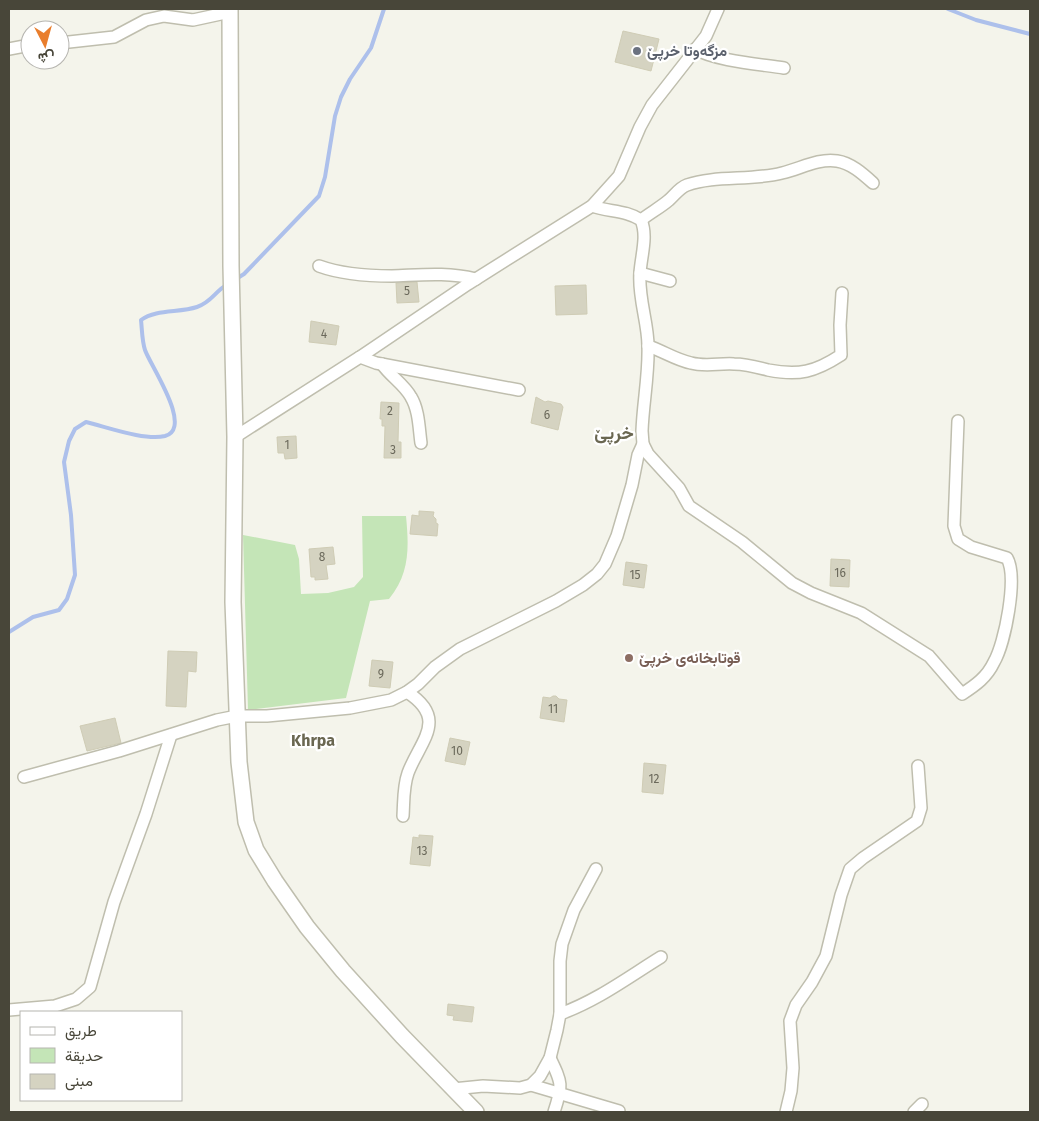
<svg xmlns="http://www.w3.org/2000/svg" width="1039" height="1121" font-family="'Fira Sans',Vazirmatn,sans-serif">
<rect width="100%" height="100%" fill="#f4f4eb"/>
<path fill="#c4e5b7" d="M362,516H406C409,547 410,574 389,599L370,601L346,698L248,710L243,535L295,545L299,559L301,594L328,593L354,587L363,577Z"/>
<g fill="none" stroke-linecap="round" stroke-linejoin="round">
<g stroke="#adc0eb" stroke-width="4">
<polyline points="948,9 976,20 1030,34"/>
<polyline points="236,279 244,274 319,196 325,177 335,116 341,97 350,79 371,48 384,9"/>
<path d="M9,632L33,617L59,610L67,599L75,575L71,515L64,462L69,441L75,429L86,422C107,427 145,441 165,436C194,428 150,365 145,350C142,341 142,329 141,320C156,309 179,313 197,307C212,302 215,291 228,284"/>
</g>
</g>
<g fill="#d5d3c1" stroke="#cfccb5">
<polygon points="623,31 659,39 651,71 615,62"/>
<polygon points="417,282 419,302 397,303 396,283"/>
<polygon points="586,285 587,314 556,315 555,286"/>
<polygon points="311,321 339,326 336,345 309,342"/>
<polygon points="536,397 545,402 548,401 561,404 563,407 558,430 531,423"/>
<polygon points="381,402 399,403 398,442 401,442 401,458 384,458 385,426 382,426 382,419 380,419"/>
<polygon points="296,436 297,458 285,459 284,453 278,453 277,437"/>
<polygon points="419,511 434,512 433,516 436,519 436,523 438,524 437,536 410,534 412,515 419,516"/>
<polygon points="333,547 335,564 326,565 328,579 315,580 315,577 311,577 309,549"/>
<polygon points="831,559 850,560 849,587 830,586"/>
<polygon points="626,562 647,565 644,588 623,585"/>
<polygon points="168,651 197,652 196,672 188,671 186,707 166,706"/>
<polygon points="372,660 393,662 390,688 369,686"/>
<polygon points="553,696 556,696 559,699 567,700 564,722 540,718 543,697 550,698"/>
<polygon points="115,718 121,743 87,751 80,726"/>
<polygon points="450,738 470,742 465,765 445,761"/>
<polygon points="644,763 666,765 663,794 642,792"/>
<polygon points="419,835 433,836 430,866 410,864 413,837 419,838"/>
<polygon points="448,1004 474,1007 472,1022 453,1020 454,1016 447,1015"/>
</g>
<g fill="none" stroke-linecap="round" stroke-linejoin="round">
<defs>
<g id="minor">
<polyline points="60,43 114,37 146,20 164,16 193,20 230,12"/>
<polyline points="9,49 30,45"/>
<path d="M695,49C717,61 759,64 784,68"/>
<path d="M592,206C609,212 626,210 641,220C648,236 641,256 640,273C638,298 648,322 648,346C649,374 643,403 642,431L643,444L648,454L679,488L689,506L742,542L792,583L811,593L861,613L929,656L962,694C976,685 987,677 994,662C1005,643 1018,577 1007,558L971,547L958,539L954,526L958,421"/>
<path d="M641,220C650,213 661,207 669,200C675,195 679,188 687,185C715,175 752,181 782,173C800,169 818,158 837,161C851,163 863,174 873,183"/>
<path d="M319,266C341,274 368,276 392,276C422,275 446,272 476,279"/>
<polyline points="640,273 670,281"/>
<path d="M648,346C663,351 676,360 691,363C705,367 720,363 734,364C746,364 757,367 768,370C799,376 815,372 841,355L840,325L842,293"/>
<polyline points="360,357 376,363 519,390"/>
<path d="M382,364C390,376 404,384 411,397C419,410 419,429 421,443"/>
<polyline points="235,437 360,357 468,284 592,206 619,176 640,127 652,105 706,36 718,9"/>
<polyline points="24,777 119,751 217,720 237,716 267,716 350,708 391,700 407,692 418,684 435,667 460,649 556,601 583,585 597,574 605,564 617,536 632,485 638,455 643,444"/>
<path d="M403,816C404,801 403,787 408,773C420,741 449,719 407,692"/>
<polyline points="9,1010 55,1006 76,999 90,987 114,902 146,814 171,735"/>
<path d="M560,1014C598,1000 627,978 661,957"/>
<path d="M550,1058C562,1083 563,1085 554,1112"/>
<polyline points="531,1085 619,1111"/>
<polyline points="453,1089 483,1086 520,1088 531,1085 540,1076 550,1058 557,1030 560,1014 560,961 562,944 574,910 596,869"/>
<polyline points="786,1112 791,1091 793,1068 790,1021 796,1005 812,982 826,956 841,895 850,869 863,858 917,821 921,808 918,766"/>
<polyline points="914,1112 922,1104"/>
</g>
<polyline id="tertiary" points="230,9 231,266 235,437 233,602 239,762 246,822 256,850 275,881 307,927 343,971 402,1036 476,1112"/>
</defs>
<use href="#minor" stroke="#bfbeae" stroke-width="14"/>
<use href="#tertiary" stroke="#bfbeae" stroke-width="18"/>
<use href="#minor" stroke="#fff" stroke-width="11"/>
<use href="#tertiary" stroke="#fff" stroke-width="15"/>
</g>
<circle fill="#6b7280" stroke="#fff" stroke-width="2" cx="637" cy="51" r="5"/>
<circle fill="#8d6e63" stroke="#fff" stroke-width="2" cx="629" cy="658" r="5"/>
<g text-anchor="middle" stroke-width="4.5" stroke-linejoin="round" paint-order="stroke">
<g font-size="12" fill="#6b695b">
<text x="407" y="295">5</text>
<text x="324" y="338">4</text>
<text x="390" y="415">2</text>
<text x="547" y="419">6</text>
<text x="287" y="449">1</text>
<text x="393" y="454">3</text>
<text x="322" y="561">8</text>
<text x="840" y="577">16</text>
<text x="635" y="579">15</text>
<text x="381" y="678">9</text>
<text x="553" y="713">11</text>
<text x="457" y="755">10</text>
<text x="654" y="783">12</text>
<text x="422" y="855">13</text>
</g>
<g font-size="15" font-weight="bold" fill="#5b616d" stroke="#fff" text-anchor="start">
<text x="647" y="56">مزگەوتا خرپێ</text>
</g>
<g font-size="15" font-weight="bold" fill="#785e54" stroke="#fff" text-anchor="start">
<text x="639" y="663">قوتابخانەی خرپێ</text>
</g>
<g font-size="16" font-weight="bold" fill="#6a6751" stroke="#fff">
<text x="313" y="746">Khrpa</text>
</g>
<g font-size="18" font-weight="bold" fill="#6a6751" stroke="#fff">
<text x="614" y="439">خرپێ</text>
</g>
</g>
<rect width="1039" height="1121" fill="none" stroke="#484639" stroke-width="20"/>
<rect x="20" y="1011" width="162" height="90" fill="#ffffff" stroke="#b6b5b0"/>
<rect x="30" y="1027" width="25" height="8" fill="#ffffff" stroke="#b6b5b0"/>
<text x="65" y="1036" font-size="15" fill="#484639">طريق</text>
<rect x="30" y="1048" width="25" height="15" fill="#c4e5b7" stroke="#b6b5b0"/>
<text x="65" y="1061" font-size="15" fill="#484639">حديقة</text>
<rect x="30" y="1074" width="25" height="15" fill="#d5d3c1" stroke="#b6b5b0"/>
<text x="65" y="1086" font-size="15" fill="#484639">مبنى</text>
<g transform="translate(45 45) rotate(174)"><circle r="24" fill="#ffffff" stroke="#b6b5b0"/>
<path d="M0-4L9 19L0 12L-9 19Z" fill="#e97e2d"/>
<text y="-8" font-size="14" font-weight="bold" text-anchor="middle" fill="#484639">ش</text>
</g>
</svg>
